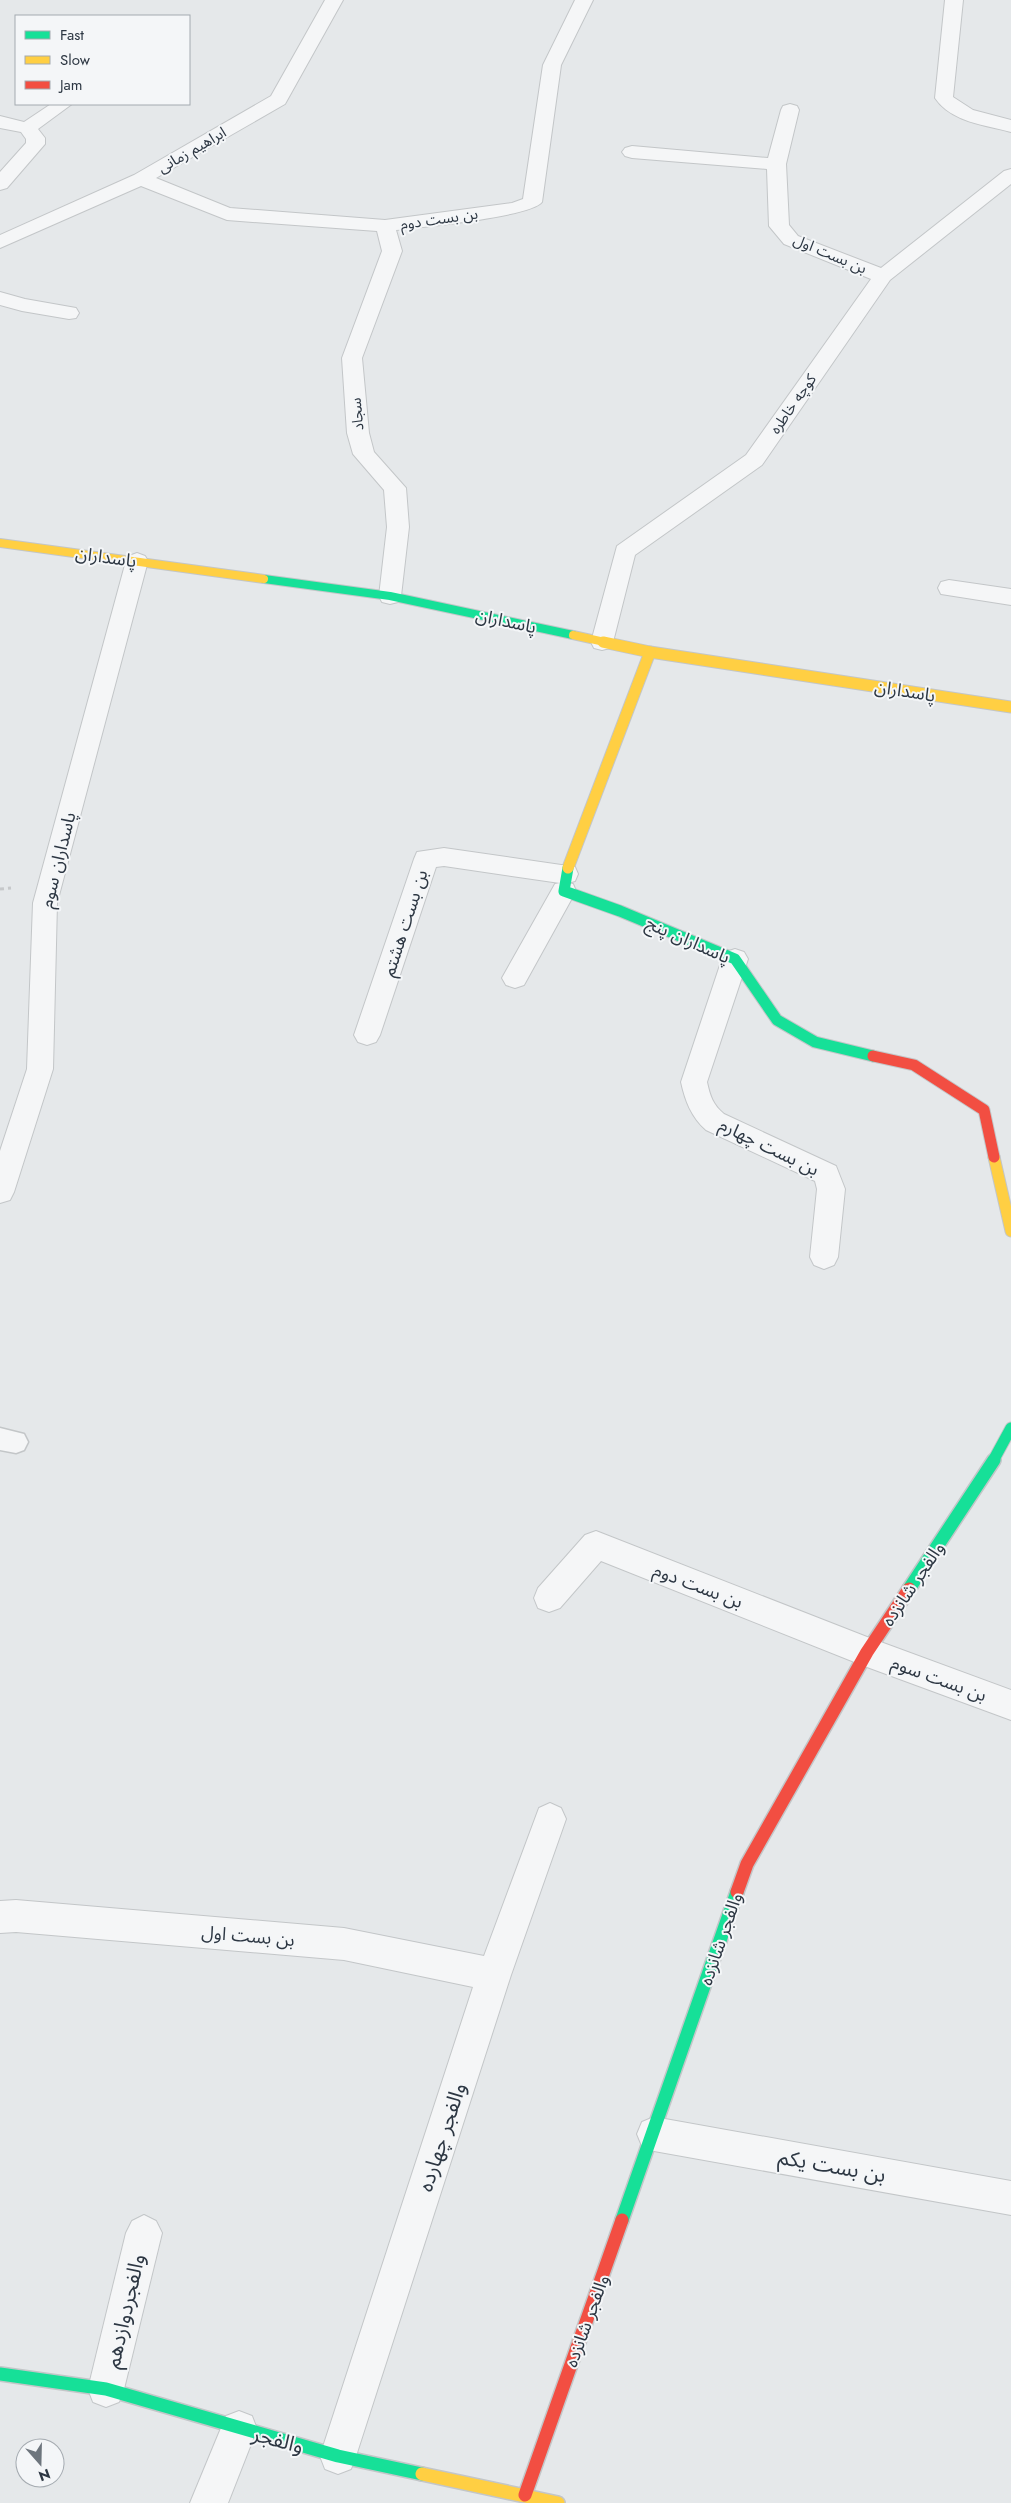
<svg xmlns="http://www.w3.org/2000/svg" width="1011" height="2503" font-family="Jost,'Noto Sans Arabic',sans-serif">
<rect width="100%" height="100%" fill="#e5e8ea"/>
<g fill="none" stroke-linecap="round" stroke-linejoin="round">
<defs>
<polygon id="lane" points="0,1428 24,1434 28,1442 24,1450 16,1453 0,1450"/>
<g id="street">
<path d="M325,0H343L285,104L156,178L230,208L385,220L512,203L523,199L543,65L575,0H593L561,65L542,202C531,217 420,227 396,230L402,251L362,358L369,433L374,452L406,488L409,527L401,596L398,602L390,604L382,602L379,596L387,527L384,490L353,454L347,433L342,358L382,251L377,231L227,220L141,186L0,248V235L134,175L271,96Z"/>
<path d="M945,0H963L953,97L973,110L1011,120V132C985,125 951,122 935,98Z"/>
<polygon points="51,104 72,104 38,129 45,138 45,144 7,188 0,190 0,172 26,143 26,139 21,132 0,128 0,116 24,122"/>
<polygon points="790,104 797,106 799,110 786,164 789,225 798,236 881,268 1004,171 1011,169 1011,184 890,280 762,465 635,555 613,642 610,648 602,650 594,648 591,642 617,546 746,455 871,279 784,244 769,226 767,169 632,158 625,156 622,152 625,148 632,146 768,158 781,110 783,106"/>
<polygon points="0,292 25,299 76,308 79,313 76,318 69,319 22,311 0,305"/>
<polygon points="137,553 145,556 148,561 57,903 53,1069 14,1192 10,1200 0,1203 0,1151 27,1069 33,903 126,561 129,556"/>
<polygon points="949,580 1011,589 1011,605 941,594 938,588 941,582"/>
<polygon points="444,848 575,867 578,874 575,881 568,883 573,884 576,891 524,985 515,988 506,985 502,978 555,884 560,883 444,866 436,867 380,1035 376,1042 367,1045 358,1042 354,1035 414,859 417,852"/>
<path d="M735,949L744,952L748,959L707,1082C710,1096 713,1105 724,1114L836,1166L845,1189L838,1257L834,1265L824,1269L814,1265L810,1257L817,1189L815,1181L706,1130C691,1117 685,1100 681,1082L722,959L726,952Z"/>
<polygon points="596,1531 867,1637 1011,1690 1011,1720 867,1667 601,1561 560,1608 549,1612 538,1608 534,1598 538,1588 585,1535"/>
<polygon points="550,1803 561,1808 566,1819 511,1975 356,2456 351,2469 338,2474 325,2469 320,2456 473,1987 344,1960 16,1932 0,1933 0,1901 16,1900 344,1928 484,1956 539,1808"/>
<polygon points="654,2117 1011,2181 1011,2215 654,2151 642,2146 637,2134 642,2122"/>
<polygon points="144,2215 156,2221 162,2233 124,2389 119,2402 106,2407 93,2402 88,2389 126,2233 132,2221"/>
<polygon points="239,2411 252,2416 257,2429 228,2503 190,2503 226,2416"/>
</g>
<polyline id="fast-far2" points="264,579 390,596 573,635"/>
<g id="fast-far1">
<polyline points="568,868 564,891 620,911 735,959 777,1020 815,1042 873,1056"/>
<polyline points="993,1461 1011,1428"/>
</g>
<g id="fast">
<polyline points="909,1589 994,1460"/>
<polyline points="622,2220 737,1892"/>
<polyline points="0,2374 106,2389 338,2456 422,2474"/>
</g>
<g id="slow-far2">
<polyline points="0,543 264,579"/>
<polyline points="573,635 609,643"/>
</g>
<g id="slow-far1">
<polyline points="603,642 650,652 1011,707"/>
<polyline points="568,868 650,652"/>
<polyline points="994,1157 1011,1231"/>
</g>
<polyline id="slow" points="422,2474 558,2503"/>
<polyline id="jam-far1" points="873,1056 914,1065 984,1110 994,1157"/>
<g id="jam">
<polyline points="737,1892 747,1864 867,1652 909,1589"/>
<polyline points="525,2495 622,2220"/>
</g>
</defs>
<use href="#lane" stroke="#c3c6c8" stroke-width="3"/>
<use href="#street" stroke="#c3c6c8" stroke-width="2"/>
<use href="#fast-far2" stroke="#c3c6c8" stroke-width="10"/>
<use href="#fast-far1" stroke="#c3c6c8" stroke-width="13"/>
<use href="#fast" stroke="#c3c6c8" stroke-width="16"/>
<use href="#slow-far2" stroke="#c3c6c8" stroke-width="10"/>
<use href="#slow-far1" stroke="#c3c6c8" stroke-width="13"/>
<use href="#slow" stroke="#c3c6c8" stroke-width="16"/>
<use href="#jam-far1" stroke="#c3c6c8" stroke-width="13"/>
<use href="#jam" stroke="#c3c6c8" stroke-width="16"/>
<polyline stroke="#c6c8ca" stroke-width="3" stroke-dasharray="4 4" stroke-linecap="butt" points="0,889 11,888"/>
<use href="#lane" fill="#f5f6f7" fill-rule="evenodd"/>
<use href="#street" fill="#f5f6f7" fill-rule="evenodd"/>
<use href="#fast-far2" stroke="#16e098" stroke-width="8"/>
<use href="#fast-far1" stroke="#16e098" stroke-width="11"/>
<use href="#fast" stroke="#16e098" stroke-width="13"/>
<use href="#slow-far2" stroke="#ffcf43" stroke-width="8"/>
<use href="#slow-far1" stroke="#ffcf43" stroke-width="11"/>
<use href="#slow" stroke="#ffcf43" stroke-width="13"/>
<use href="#jam-far1" stroke="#f24e42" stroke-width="11"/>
<use href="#jam" stroke="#f24e42" stroke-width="13"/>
</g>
<g text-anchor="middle" stroke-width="4" stroke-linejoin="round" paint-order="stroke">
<g font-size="15" fill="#2d3743" stroke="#f4f6f8">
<text transform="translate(192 150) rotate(-30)" y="5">ابراهیم زمانی</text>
<text transform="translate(439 219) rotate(-8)" y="5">بن بست دوم</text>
<text transform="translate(830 254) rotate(23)" y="5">بن بست اول</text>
<text transform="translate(793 404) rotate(-55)" y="5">كوچه خاطره</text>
<text transform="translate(357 414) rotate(-95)" y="5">سجاد</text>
</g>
<g font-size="18" fill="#2d3743" stroke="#f4f6f8">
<text transform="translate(106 557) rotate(8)" y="6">پاسداران</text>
<text transform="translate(506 621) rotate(12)" y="6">پاسداران</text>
<text transform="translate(905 691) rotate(9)" y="6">پاسداران</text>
<text transform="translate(58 860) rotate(-76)" y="6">پاسداران سوم</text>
<text transform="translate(405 923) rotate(-72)" y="6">بن بست هشتم</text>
<text transform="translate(688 940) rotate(24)" y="6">پاسداران پنج</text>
<text transform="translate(769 1147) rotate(26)" y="6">بن بست چهارم</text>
<text transform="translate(913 1584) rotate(-56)" y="6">والفجر شانزده</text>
<text transform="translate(698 1586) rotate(21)" y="6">بن بست دوم</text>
<text transform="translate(939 1679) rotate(20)" y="6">بن بست سوم</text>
<text transform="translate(248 1936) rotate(5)" y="6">بن بست اول</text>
<text transform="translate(721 1939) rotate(-71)" y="6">والفجر شانزده</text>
<text transform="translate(587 2321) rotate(-70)" y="6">والفجر شانزده</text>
</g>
<g font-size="21" fill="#2d3743" stroke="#f4f6f8">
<text transform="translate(442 2137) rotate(-72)" y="7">والفجر چهارده</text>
<text transform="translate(832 2166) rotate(10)" y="7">بن بست یکم</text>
<text transform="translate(125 2311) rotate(-77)" y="7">والفجردوازدهم</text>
<text transform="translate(278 2440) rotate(15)" y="7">والفجر</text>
</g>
</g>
<rect x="15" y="15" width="175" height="90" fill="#f4f6f8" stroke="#a4aab0"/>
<rect x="25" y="31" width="25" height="8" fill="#16e098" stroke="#a4aab0"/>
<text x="60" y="40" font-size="15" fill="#2d3743">Fast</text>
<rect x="25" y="56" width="25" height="8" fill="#ffcf43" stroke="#a4aab0"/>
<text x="60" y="65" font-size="15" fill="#2d3743">Slow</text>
<rect x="25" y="81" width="25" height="8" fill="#f24e42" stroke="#a4aab0"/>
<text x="60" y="90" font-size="15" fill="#2d3743">Jam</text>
<g transform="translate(40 2463) rotate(160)"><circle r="24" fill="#f4f6f8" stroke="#a4aab0"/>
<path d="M0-4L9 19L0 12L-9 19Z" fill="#6d757d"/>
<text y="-8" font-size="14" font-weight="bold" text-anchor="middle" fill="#2d3743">N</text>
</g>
</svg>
